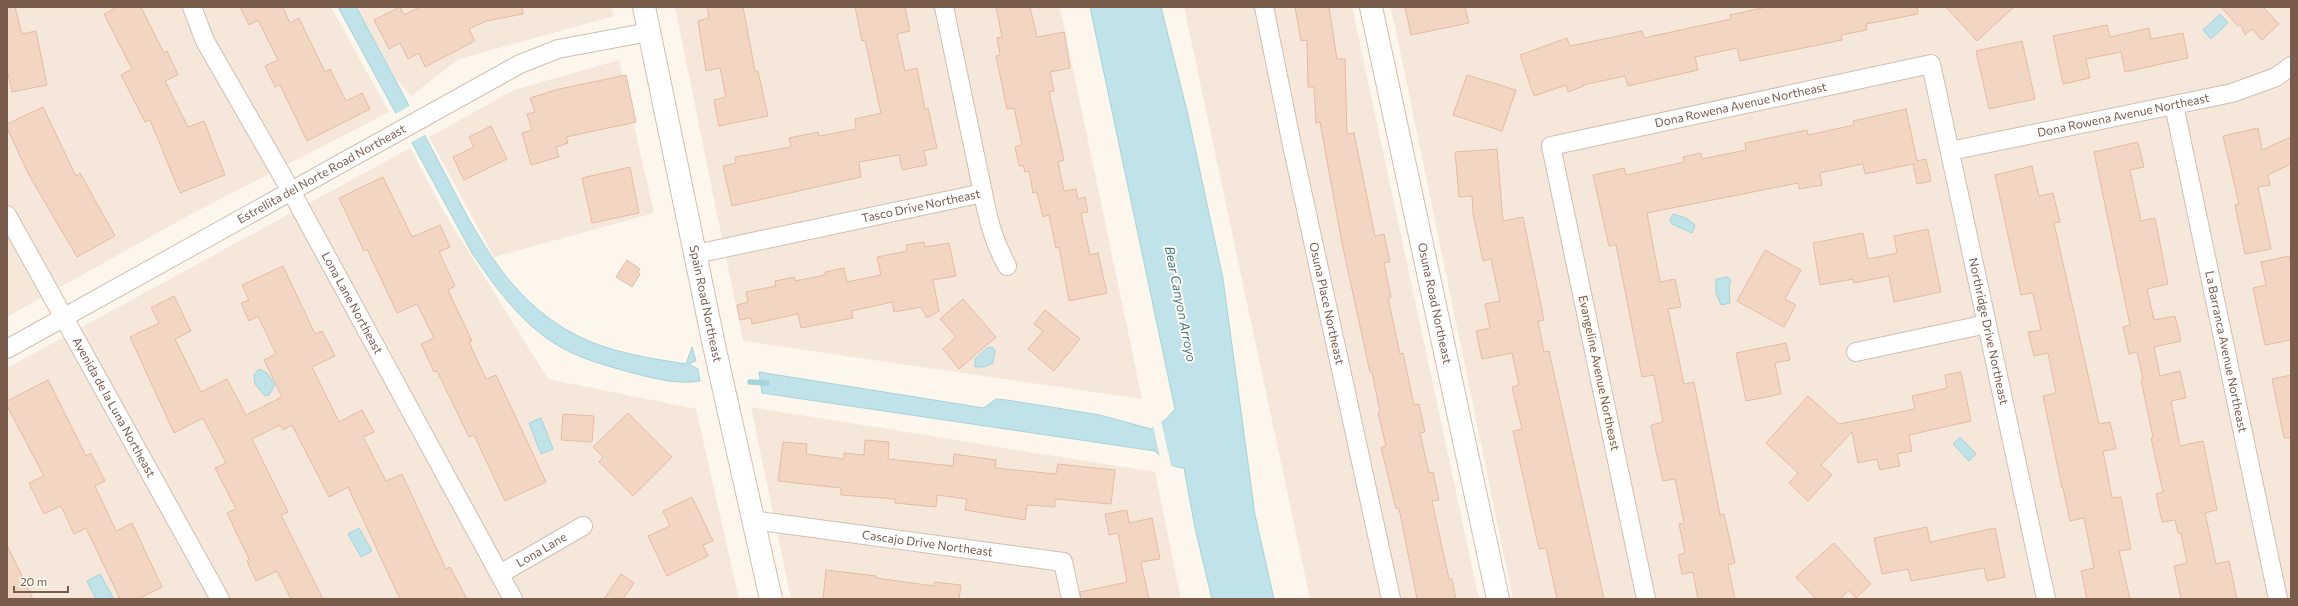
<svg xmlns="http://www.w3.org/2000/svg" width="2298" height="606" font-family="Commissioner,sans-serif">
<rect width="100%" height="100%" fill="#fdf6ec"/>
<g fill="#f5e8da">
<polygon points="7,7 331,7 389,112 184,218 7,317"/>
<polygon points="356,7 612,7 614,16 459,59 411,96 395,78"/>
<polygon points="675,7 1060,7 1142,399 743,341"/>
<polygon points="1184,7 1352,7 1479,599 1310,599"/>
<polygon points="1391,7 2291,7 2291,599 1513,599"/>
<polygon points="619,60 654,213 494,257 429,137 514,90"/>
<polygon points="410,148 444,212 548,379 696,409 739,599 7,599 7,368"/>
<polygon points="751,407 1155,472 1181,599 791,599"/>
</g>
<g fill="#bfe3e8" stroke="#a5d3da">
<path d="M338,7H356C382,55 408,103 433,151C471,222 502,298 578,336C612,353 649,358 686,364L692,347L696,361L690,363V365L698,369L700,381C678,385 651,378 629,372C608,366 585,360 566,350C525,329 497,290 472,253Z"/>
<path d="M1090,7H1161L1188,115L1223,279L1255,515L1274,599H1212L1195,528L1184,468C1171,468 1164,459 1155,451L762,393L759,372L984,408L996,399L1007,400L1100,415L1151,429L1165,420L1175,409Z"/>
<polygon points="2220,14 2228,23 2211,39 2203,30"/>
<polygon points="1673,214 1686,218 1695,225 1692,233 1672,224 1670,220"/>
<polygon points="1728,277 1731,280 1729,286 1730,303 1721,305 1716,293 1716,279"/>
<polygon points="992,347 995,350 993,363 984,367 975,367 975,359 987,348"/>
<polygon points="259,369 267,373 275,385 269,395 265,396 255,384 254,375"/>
<polygon points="541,418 553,449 541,454 529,423"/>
<polygon points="1960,437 1976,454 1969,461 1953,444"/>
<polygon points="359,528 372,551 361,557 348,534"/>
<polygon points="100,574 114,599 96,599 87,581"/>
</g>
<g fill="#fdf6ec">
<polygon points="411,105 426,134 410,143 395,114"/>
<polygon points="1161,421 1171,465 1169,466 1160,458 1153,425"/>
</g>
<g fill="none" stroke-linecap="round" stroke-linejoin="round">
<polyline stroke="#a5d3da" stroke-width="5.5" points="750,382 767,383"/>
</g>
<g fill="#f3d5c3" stroke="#e6bba3">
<polygon points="7,7 15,7 22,34 36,31 47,85 12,92 7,69"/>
<polygon points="117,7 141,7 164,53 167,51 178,75 165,81 188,127 204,121 225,175 180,193 150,120 145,122 121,75 132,69 104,14"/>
<polygon points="240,7 285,7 283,8 290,23 299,18 325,72 330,69 346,101 362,93 370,109 307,141 280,85 275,87 265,66 278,60 258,20 249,25"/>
<polygon points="400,7 404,15 420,7 522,7 523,14 486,21 469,29 475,41 425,67 419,53 408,59 400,43 389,49 374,20"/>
<polygon points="707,7 743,7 755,71 758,71 768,116 719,126 714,100 726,97 720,68 706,71 698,21 709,18"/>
<polygon points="855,7 905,7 910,31 897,34 905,71 917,68 925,109 928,108 937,148 924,151 927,165 902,170 899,155 859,162 861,177 732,206 723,166 736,163 735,157 791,147 789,138 818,132 819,136 856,129 855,119 881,113 865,40 862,41"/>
<polygon points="996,7 1030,7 1037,37 1064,32 1070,68 1050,72 1054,91 1049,92 1064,160 1058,162 1064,191 1076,189 1078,199 1085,197 1088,212 1081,213 1090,255 1098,253 1107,293 1069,301 1059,247 1056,248 1049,215 1043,217 1037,192 1033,193 1029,171 1025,172 1023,165 1019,166 1015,147 1022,145 1014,108 1007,109 996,56 1000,55 997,38 1002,37"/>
<polygon points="1295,7 1329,7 1337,59 1345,59 1347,134 1354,133 1375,236 1384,234 1390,262 1384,263 1391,297 1388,298 1400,354 1403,353 1414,405 1419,404 1425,432 1420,433 1429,473 1433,472 1439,500 1432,501 1449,579 1452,579 1456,599 1417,599 1399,508 1396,509 1381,447 1386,446 1378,413 1380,412 1372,372 1370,372 1342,243 1320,122 1316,123 1314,87 1308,87 1307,40 1301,41"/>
<polygon points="1405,7 1465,7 1469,23 1411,35"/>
<polygon points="1766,7 1917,7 1918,14 1866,24 1867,30 1841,35 1842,40 1740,61 1737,48 1695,57 1698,70 1628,86 1625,76 1583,85 1584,86 1568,92 1566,85 1534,96 1520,55 1567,38 1570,46 1642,31 1644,38 1731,19 1730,15"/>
<polygon points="1946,7 2014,7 1977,41"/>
<polygon points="2221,7 2263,7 2279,24 2262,40 2252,29 2245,35 2241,25 2238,26"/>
<polygon points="2107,25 2110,37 2149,28 2151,39 2183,33 2188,58 2125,72 2121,52 2086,59 2090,78 2063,84 2053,36"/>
<polygon points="2022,41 2035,99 1989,109 1976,51"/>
<polygon points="626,75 636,122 566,137 568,143 556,147 559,157 531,165 522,133 532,130 527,114 535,112 530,98 559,89"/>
<polygon points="1467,75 1516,90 1502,131 1453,115"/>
<polygon points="43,107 76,176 80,173 115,236 77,257 29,175 7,128 7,124"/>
<polygon points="1906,109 1917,161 1926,159 1931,181 1917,184 1913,164 1865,174 1863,164 1820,173 1822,185 1799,189 1798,183 1647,213 1660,282 1675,279 1681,307 1668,309 1684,384 1694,382 1720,515 1724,514 1735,563 1728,565 1735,599 1698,599 1693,572 1682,574 1678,555 1685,553 1679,524 1684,523 1675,479 1663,481 1656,451 1651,425 1663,422 1654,375 1642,377 1616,245 1609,246 1593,175 1624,168 1626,175 1684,162 1683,157 1701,153 1702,159 1746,150 1745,143 1807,130 1808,135 1854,125 1853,121"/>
<polygon points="491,126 507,159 464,180 453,157 474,147 469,137"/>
<polygon points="2258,128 2262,150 2291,137 2291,164 2268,175 2270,185 2258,187 2271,249 2245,254 2235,205 2239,204 2223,136"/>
<polygon points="2138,142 2144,167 2130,170 2141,221 2155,218 2168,284 2147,289 2154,320 2175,316 2181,341 2154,347 2160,376 2180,371 2186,398 2171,401 2180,446 2203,441 2217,510 2205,513 2216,564 2229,561 2237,599 2181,599 2174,566 2187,563 2181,533 2178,533 2175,520 2162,522 2156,494 2163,492 2151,438 2153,437 2141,380 2143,379 2137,352 2129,354 2123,327 2130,325 2094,152"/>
<polygon points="1497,149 1503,221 1523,217 1544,320 1538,321 1544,352 1549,351 1604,599 1557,599 1546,548 1539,549 1513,431 1522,429 1512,387 1519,385 1512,353 1482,359 1476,331 1490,328 1485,304 1500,301 1491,259 1483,261 1473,214 1472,196 1459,197 1455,152"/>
<polygon points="2032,166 2039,196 2053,193 2060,222 2054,223 2099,424 2110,422 2116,449 2103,451 2112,498 2121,497 2131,549 2119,551 2130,599 2087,599 2081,571 2094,568 2084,518 2070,521 2063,488 2062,488 2043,396 2056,393 2048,353 2034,356 2028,332 2041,330 2033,293 2021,295 1995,175"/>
<polygon points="630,167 639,213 592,223 582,178"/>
<polygon points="383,177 412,237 440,225 450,247 439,252 455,286 448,290 472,341 469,342 486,379 496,375 546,482 505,501 474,435 469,437 437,371 434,372 421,344 434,338 417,304 397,313 367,249 364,251 339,198"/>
<polygon points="1928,229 1941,292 1894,302 1889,276 1854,283 1853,279 1820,285 1813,243 1863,233 1868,259 1897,253 1894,236"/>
<polygon points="924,242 925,247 949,243 956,276 933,280 939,311 927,318 921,307 894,312 892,302 852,311 853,318 801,328 798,314 752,324 751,318 740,320 737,305 748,302 746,292 776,286 775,281 794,277 795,281 826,275 825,272 844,268 847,282 881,275 877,257 907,251 906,245"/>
<polygon points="1765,250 1801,270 1785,299 1796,305 1784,327 1737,301"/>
<polygon points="2289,256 2291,267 2291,340 2265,345 2253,288 2266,285 2261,262"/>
<polygon points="627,260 640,269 638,272 640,274 632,287 616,277"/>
<polygon points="283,266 315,334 322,331 335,356 312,367 339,422 362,410 374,432 363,437 386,481 402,474 446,569 450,567 467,599 400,599 348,487 329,497 292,425 283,430 280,425 252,439 288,512 281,515 323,599 291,599 277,571 256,581 247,561 249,559 227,513 236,509 215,468 226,463 203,418 174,433 130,337 159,323 151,308 174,296 191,331 175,339 201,392 227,379 246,415 282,397 264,360 276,354 258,316 249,321 241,303 249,300 242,285"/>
<polygon points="963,299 996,337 959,369 943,349 956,337 940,319"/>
<polygon points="1045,310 1080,339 1054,371 1028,349 1043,331 1034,324"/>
<polygon points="1786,343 1790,360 1775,363 1781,394 1746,401 1736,353"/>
<polygon points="1961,372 1971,421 1909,435 1912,451 1897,454 1900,466 1880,470 1877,459 1858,463 1852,432 1821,465 1832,475 1808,501 1789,483 1798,473 1766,443 1808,396 1839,424 1915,409 1912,396 1947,388 1945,375"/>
<polygon points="2291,375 2291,438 2284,438 2272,379"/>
<polygon points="48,380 86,456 91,453 105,481 95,486 116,531 132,523 162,587 138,599 120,599 86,528 74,534 61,506 44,514 29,483 44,476 7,406 7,401"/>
<polygon points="628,413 672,457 633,496 599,462 603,457 593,447"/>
<polygon points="563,414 594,416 592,442 561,440"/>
<polygon points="865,440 889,442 888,459 953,466 954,454 996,460 995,468 1056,474 1058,464 1115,470 1111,504 1055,499 1055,507 1027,505 1025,520 965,510 967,499 937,495 936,507 895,503 895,499 841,495 841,488 778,481 783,442 807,444 806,454 844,459 844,453 864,455"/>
<polygon points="692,497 713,541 703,545 708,556 667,576 648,536 670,526 663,511"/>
<polygon points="1127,510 1129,523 1152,518 1160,559 1141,562 1149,599 1081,599 1080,592 1127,582 1118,533 1109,535 1105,514"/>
<polygon points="1927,527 1930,542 1995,528 2005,577 1987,581 1984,568 1911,581 1908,569 1882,574 1874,538"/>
<polygon points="1834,543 1871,584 1856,598 1849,590 1840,599 1816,599 1796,577"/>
<polygon points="7,545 33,599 7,599"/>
<polygon points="826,570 876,576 876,578 934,586 934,582 961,585 959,599 823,599"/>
<polygon points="621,574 634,583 623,599 604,599"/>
</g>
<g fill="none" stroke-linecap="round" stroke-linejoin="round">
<defs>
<g id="minor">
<path id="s1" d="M192,7L205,41L291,191L513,599"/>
<path id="s2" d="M1264,7L1292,145L1391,599"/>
<path id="s3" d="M2174,105L2278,599"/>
<path id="s4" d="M1950,151L2232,93L2276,77L2291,66"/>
<path d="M983,193C988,220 994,242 1007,266"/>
<path id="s5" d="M7,215L220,599"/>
<path id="s6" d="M696,254L983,193L944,7"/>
<path id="s7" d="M7,349L520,64L558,49L649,32"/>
<polyline points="1856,352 1987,324"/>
<path id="s8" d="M753,520L1063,562L1071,599"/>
<path id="s9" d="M500,574L583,526"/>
<path id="s10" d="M1646,599L1551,146L1931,64L2046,599"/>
</g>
<g id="tertiary">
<path id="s11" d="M644,7L715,350L771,599"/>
<path id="s12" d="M1371,7L1498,599"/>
</g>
</defs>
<use href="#minor" stroke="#d1beb0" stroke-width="20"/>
<use href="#tertiary" stroke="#d1beb0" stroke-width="24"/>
<use href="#minor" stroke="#fff" stroke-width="18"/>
<use href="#tertiary" stroke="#fff" stroke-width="22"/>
</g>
<g text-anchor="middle" stroke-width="4" stroke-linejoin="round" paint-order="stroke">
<g font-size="12" fill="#7a5c4d" stroke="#fffaf3">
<text dy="4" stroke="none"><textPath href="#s10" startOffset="657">Dona Rowena Avenue Northeast</textPath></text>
<text dy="4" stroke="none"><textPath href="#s4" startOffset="177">Dona Rowena Avenue Northeast</textPath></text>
<text dy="4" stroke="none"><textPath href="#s7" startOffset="360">Estrellita del Norte Road Northeast</textPath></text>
<text dy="4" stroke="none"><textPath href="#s6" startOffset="230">Tasco Drive Northeast</textPath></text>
<text dy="4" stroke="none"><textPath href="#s1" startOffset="337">Lona Lane Northeast</textPath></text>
<text dy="4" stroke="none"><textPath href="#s11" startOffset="303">Spain Road Northeast</textPath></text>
<text dy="4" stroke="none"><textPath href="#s2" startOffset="303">Osuna Place Northeast</textPath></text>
<text dy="4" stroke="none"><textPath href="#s12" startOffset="303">Osuna Road Northeast</textPath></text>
<text dy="4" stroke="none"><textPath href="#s10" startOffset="1125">Northridge Drive Northeast</textPath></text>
<text dy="4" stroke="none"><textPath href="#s3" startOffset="252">La Barranca Avenue Northeast</textPath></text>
<text transform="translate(1599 373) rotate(78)" y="4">Evangeline Avenue Northeast</text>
<text dy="4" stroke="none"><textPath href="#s5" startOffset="220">Avenida de la Luna Northeast</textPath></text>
<text dy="4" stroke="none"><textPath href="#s8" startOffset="176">Cascajo Drive Northeast</textPath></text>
<text dy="4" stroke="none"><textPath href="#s9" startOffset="48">Lona Lane</textPath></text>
</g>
<g font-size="13" font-style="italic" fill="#437c86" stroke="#fffaf3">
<text transform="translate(1181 304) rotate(79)" y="5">Bear Canyon Arroyo</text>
</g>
</g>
<rect width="2298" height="606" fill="none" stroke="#7a5c4d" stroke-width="16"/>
<path d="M14 586v6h54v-6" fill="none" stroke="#7a5c4d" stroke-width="2"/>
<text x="20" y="586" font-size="12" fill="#7a5c4d" stroke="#fffaf3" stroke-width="3" paint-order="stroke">20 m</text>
</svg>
